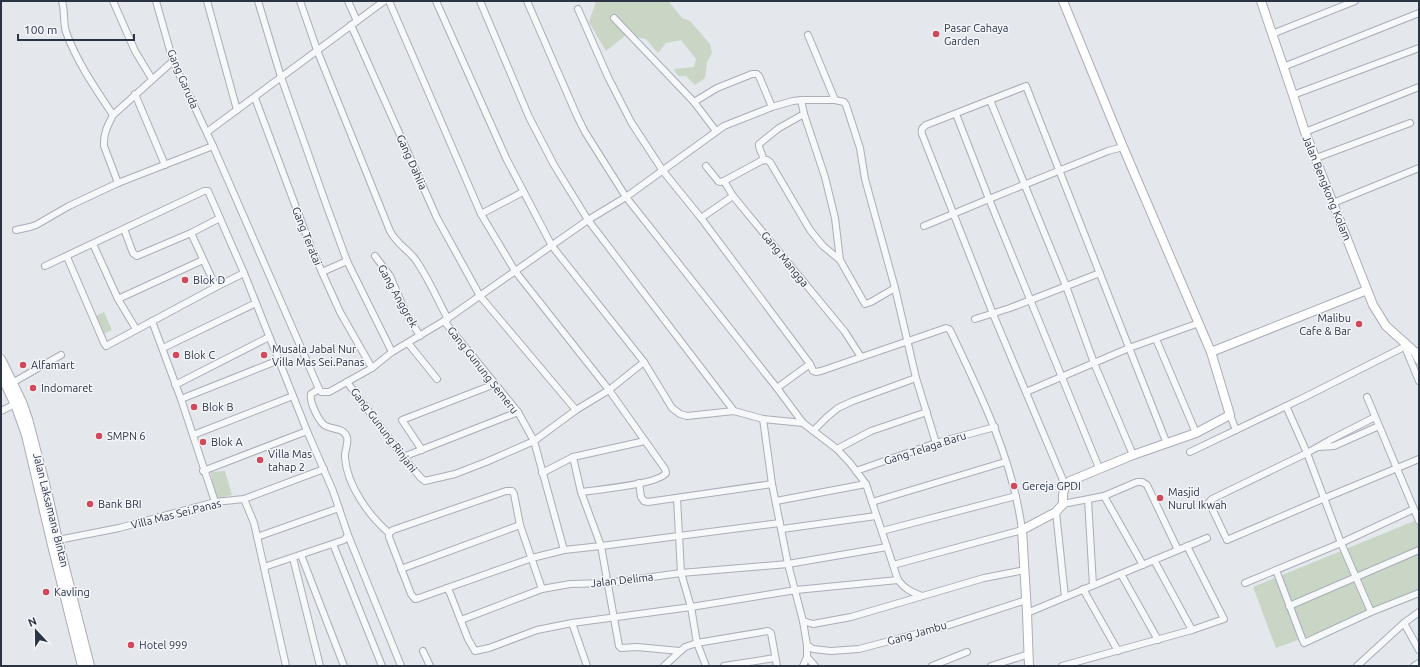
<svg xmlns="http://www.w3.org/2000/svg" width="1420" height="667" font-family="Ubuntu,sans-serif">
<rect width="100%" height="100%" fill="#e4e7ec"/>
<g fill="#c9d6c5">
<polygon points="596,1 668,1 670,3 682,18 690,21 710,44 712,53 707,62 705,78 695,85 686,76 678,76 674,69 694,67 696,59 681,40 666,43 658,53 646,39 626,35 606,51 589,22"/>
<polygon points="104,312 112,330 99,336 92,318"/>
<polygon points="225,471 232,495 215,499 211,472"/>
<polygon points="1419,519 1419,595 1276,648 1253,587"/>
</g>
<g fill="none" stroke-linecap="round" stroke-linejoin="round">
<defs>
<g id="street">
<path d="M62,1C65,11 63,22 66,32C77,62 95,88 113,115C108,125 103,134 104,146L118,183"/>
<polyline points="113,1 135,51 152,79"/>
<polyline points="156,1 173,61 213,146 319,389 321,392 329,392 372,368 392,352 444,321 588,220 626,197 724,126 772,107 793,101 801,100 835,100 844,102 846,105 860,148 865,179 895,288 916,378 936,443"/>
<polyline points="207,1 237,110"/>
<polyline points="258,1 281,77 326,204 347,261 392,352"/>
<path d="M300,1L317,50L390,231C396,243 407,249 415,259C428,277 437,299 448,319"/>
<polyline points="348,1 357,21"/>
<path d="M389,1L481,214L515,271L609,390L665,469L666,473C659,484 597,490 581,492"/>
<polyline points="436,1 506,158 552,246 644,362 672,408 680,414 687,416 734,411 763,419 803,423"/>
<polyline points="480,1 529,117 554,165 588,220 734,411"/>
<path d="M527,1L577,116L585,132L626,197L777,388L803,423L837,449L850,463L866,484L898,580C905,589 911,592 922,596"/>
<path d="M578,9L608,77L631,122L663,171L701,218L810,364L813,371L816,372L821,371L946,328L949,329L951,332C981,395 1013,460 1022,530L893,565"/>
<polyline points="614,18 694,102 716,131"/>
<polyline points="351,25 437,218 480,296 576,410"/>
<polyline points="1272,34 1355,1"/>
<polyline points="808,35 835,100"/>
<polyline points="1283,67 1419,13"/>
<polyline points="135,94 165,165"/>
<polyline points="1293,95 1419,48"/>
<polyline points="255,98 312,250 340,312 372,368"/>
<polyline points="801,100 804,114 825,177 835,218 840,260 865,304 871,302 895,288"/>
<polyline points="990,100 1066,286 1094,363 1133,455"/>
<polyline points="694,102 717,88 752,74 757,74 759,76 772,107"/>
<polyline points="956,114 989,199 1099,468"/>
<polyline points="113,115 173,61"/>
<polyline points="207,132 384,1"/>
<polyline points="1305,132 1419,87"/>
<polyline points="1316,158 1410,123"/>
<path d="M763,160C764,154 758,150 759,144L779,128L804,114"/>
<polyline points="706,166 718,181 720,182 724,181 733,196 845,332 861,357"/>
<polyline points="724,181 761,161 767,160 770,162 810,230 823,246 840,260"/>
<polyline points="1333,203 1419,168"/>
<polyline points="481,214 523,192"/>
<polyline points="701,218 733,196"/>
<polyline points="924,226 989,199 1108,151 1123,147"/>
<polyline points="124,229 133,253 137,256 191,233 220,218"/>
<polyline points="16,230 30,227 36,225 69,206 118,183 213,146"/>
<polyline points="191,233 216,287"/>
<polyline points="93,244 118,299 136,329"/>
<polyline points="375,256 390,276 406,313 420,336"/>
<polyline points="67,257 104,343 106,346 216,287 244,273"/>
<polyline points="45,266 204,191 208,191 244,273 307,431 333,491 348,535 401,666"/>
<polyline points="322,272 347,261"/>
<polyline points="118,299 203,260"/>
<polyline points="975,319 1010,308 1100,273"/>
<polyline points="152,321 181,399 215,502"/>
<polyline points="444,321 518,412 534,441 564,550"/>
<polyline points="1156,339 1196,433"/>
<polyline points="408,343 437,379"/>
<polyline points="1405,347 1419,381"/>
<polyline points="163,348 256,303"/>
<polyline points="347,382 403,457 421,478 425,481 429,480 455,474 486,462 534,441 576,410 609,390 644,362"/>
<polyline points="12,383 61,355"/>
<polyline points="175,385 269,337"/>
<polyline points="777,388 810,364"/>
<path d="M319,389L311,394C309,401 319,423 326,426C333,430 343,427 347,437C349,444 344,451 345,458C347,485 369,516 389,533"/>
<polyline points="1026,392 1129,348 1199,323"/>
<polyline points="1367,397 1419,521"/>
<polyline points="181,399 279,360"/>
<polyline points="1286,406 1307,453 1341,543 1371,612"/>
<polyline points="1,411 15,404"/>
<polyline points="1230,415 1236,430"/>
<polyline points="1375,417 1330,440 1307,453 1212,499 1209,502 1227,540 1325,498 1419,459"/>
<polyline points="763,419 772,484 788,564 803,621 807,645 807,657 803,666"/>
<polyline points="813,431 827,417 838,408 853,401 916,378"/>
<polyline points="193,435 293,396"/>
<polyline points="1319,447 1334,446 1379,426"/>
<polyline points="837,449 871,431 927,412"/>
<polyline points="422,450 402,420 495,384"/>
<polyline points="1190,452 1305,397 1408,345"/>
<polyline points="403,457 518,412"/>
<polyline points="573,457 581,492 601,546 619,646 621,648 637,647 680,651"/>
<polyline points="203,471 307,431"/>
<polyline points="856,471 936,443 995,427"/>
<polyline points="542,473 573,457 645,441"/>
<polyline points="639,483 641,497 644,501 648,502 772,484"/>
<path d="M1065,485L993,314L922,134C921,129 922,128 926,125L1026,86L1167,444"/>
<polyline points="1104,496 1143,565"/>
<polyline points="677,498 681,573 691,607 697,643 706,666"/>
<polyline points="244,499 254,523 286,666"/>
<polyline points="1088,500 1093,585"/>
<polyline points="776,501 866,484"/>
<polyline points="872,502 1005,462"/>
<polyline points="1063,504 1104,496 1137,482 1142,482 1147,485 1178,550"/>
<polyline points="1056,512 1065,597"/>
<polyline points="782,529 876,516"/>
<polyline points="882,531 1016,496"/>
<polyline points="257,537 339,508"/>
<polyline points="58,540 119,528 215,502 244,499 324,469"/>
<polyline points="333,544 382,666"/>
<polyline points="301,555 344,666"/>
<polyline points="293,558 320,666"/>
<polyline points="1154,560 1192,630"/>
<polyline points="264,567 344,540 348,535"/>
<polyline points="401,569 520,525"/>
<polyline points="1276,570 1303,641 1304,643 1371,612 1419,593"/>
<polyline points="1121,574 1158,640"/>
<polyline points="1245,583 1341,543 1414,509"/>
<polyline points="447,588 450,593 468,639 475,651 489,648 537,630 572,623 691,607 796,590 898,580"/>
<polyline points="542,589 520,525 514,494 512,491 506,491 393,530 389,533 389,537 411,594 415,599 419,598 532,558 564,550 601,546 780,523"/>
<polyline points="1083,589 1118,651"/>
<polyline points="1289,606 1419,550"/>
<polyline points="1027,613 1207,538"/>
<polyline points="461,620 542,589 570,584 608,583 681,573 788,564 887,547"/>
<polyline points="803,621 813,624 851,617 984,578 1025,570"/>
<polyline points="572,623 587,666"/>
<polyline points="1404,623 1419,650"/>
<polyline points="807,645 813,649 831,651 859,649 946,626 1026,600"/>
<polyline points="423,651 430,666"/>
<polyline points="807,657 815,666"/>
<polyline points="664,666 685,647 697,643 768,631 771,633 777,666"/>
<polyline points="724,666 775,658"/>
<polyline points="932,666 967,652"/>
<polyline points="991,666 1029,654"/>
<polyline points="1062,666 1192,630 1224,619 1187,546"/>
<polyline points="1357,666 1404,623 1419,612"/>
<polyline points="1414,666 1419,663"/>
</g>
<g id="secondary">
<polyline points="1261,1 1293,95 1305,132 1373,305 1386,326 1415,352 1419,360"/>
<polyline points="1211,352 1367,290"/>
<polyline points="1,359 22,402 28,419 48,495 58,540 90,666"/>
<polyline points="1,375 16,407 26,435 52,545 82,666"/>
<path d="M1029,666L1027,613L1022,530L1056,512L1063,504C1063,495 1062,487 1070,481L1133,455L1196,433L1230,415L1211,352L1123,147L1063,1"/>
</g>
</defs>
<use href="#street" stroke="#a9aeb7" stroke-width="8"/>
<use href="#secondary" stroke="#a9aeb7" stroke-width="10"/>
<use href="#street" stroke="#f7f8fa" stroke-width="6"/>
<use href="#secondary" stroke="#fff" stroke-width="8"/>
</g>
<g fill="#d1495b" stroke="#f4f6f9" stroke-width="1.5">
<circle cx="936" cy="34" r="4"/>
<circle cx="185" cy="280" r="4"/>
<circle cx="1359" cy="324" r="4"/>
<circle cx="176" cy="355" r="4"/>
<circle cx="264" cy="355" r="4"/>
<circle cx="23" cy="365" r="4"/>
<circle cx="33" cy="388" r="4"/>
<circle cx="194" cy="407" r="4"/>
<circle cx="99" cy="436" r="4"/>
<circle cx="203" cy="442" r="4"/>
<circle cx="260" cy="460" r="4"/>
<circle cx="1014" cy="486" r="4"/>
<circle cx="1160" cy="498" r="4"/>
<circle cx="90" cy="504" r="4"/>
<circle cx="46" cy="592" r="4"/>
<circle cx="131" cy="645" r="4"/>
</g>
<g text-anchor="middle" stroke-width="3" stroke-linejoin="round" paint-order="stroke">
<g font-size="11" fill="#2b3445" stroke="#f4f6f9" text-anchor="start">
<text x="944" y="32">Pasar Cahaya<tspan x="944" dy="13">Garden</tspan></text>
<text x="193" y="284">Blok D</text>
<text x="1351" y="322" text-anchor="end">Malibu<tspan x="1351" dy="13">Cafe &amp; Bar</tspan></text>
<text x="272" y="353">Musala Jabal Nur<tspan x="272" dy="13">Villa Mas Sei.Panas</tspan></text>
<text x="184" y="359">Blok C</text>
<text x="31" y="369">Alfamart</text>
<text x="41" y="392">Indomaret</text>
<text x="202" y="411">Blok B</text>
<text x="107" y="440">SMPN 6</text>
<text x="211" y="446">Blok A</text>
<text x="268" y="458">Villa Mas<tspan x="268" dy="13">tahap 2</tspan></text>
<text x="1022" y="490">Gereja GPDI</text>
<text x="1168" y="496">Masjid<tspan x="1168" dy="13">Nurul Ikwah</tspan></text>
<text x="98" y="508">Bank BRI</text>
<text x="54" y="596">Kavling</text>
<text x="139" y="649">Hotel 999</text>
</g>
<g font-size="11" fill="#2b3445" stroke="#f4f6f9">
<text transform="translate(183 79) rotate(67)" y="4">Gang Garuda</text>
<text transform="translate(412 162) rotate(66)" y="4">Gang Dahlia</text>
<text transform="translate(1327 188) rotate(68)" y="4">Jalan Bengkong Kolam</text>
<text transform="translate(307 236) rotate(68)" y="4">Gang Teratai</text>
<text transform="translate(785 259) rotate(51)" y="4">Gang Mangga</text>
<text transform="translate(398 296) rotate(61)" y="4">Gang Anggrek</text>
<text transform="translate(483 370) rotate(52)" y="4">Gang Gunung Semeru</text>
<text transform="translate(384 430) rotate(53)" y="4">Gang Gunung Rinjani</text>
<text transform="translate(925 448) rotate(-18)" y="4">Gang Telaga Baru</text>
<text transform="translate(51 510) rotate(76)" y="4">Jalan Laksamana Bintan</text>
<text transform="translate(176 514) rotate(-14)" y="4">Villa Mas Sei.Panas</text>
<text transform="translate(622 580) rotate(-6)" y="4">Jalan Delima</text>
<text transform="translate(917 633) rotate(-16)" y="4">Gang Jambu</text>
</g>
</g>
<rect width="1420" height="667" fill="none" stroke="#2b3445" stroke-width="4"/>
<g transform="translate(36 631) rotate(338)" stroke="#f4f6f9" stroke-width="3" paint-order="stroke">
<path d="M0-3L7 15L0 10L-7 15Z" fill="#2b3445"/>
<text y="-6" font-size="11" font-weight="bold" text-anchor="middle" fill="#2b3445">N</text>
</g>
<path d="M18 34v6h116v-6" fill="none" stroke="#2b3445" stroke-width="2"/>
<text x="24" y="34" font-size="12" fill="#2b3445" stroke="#f4f6f9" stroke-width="3" paint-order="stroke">100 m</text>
</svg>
